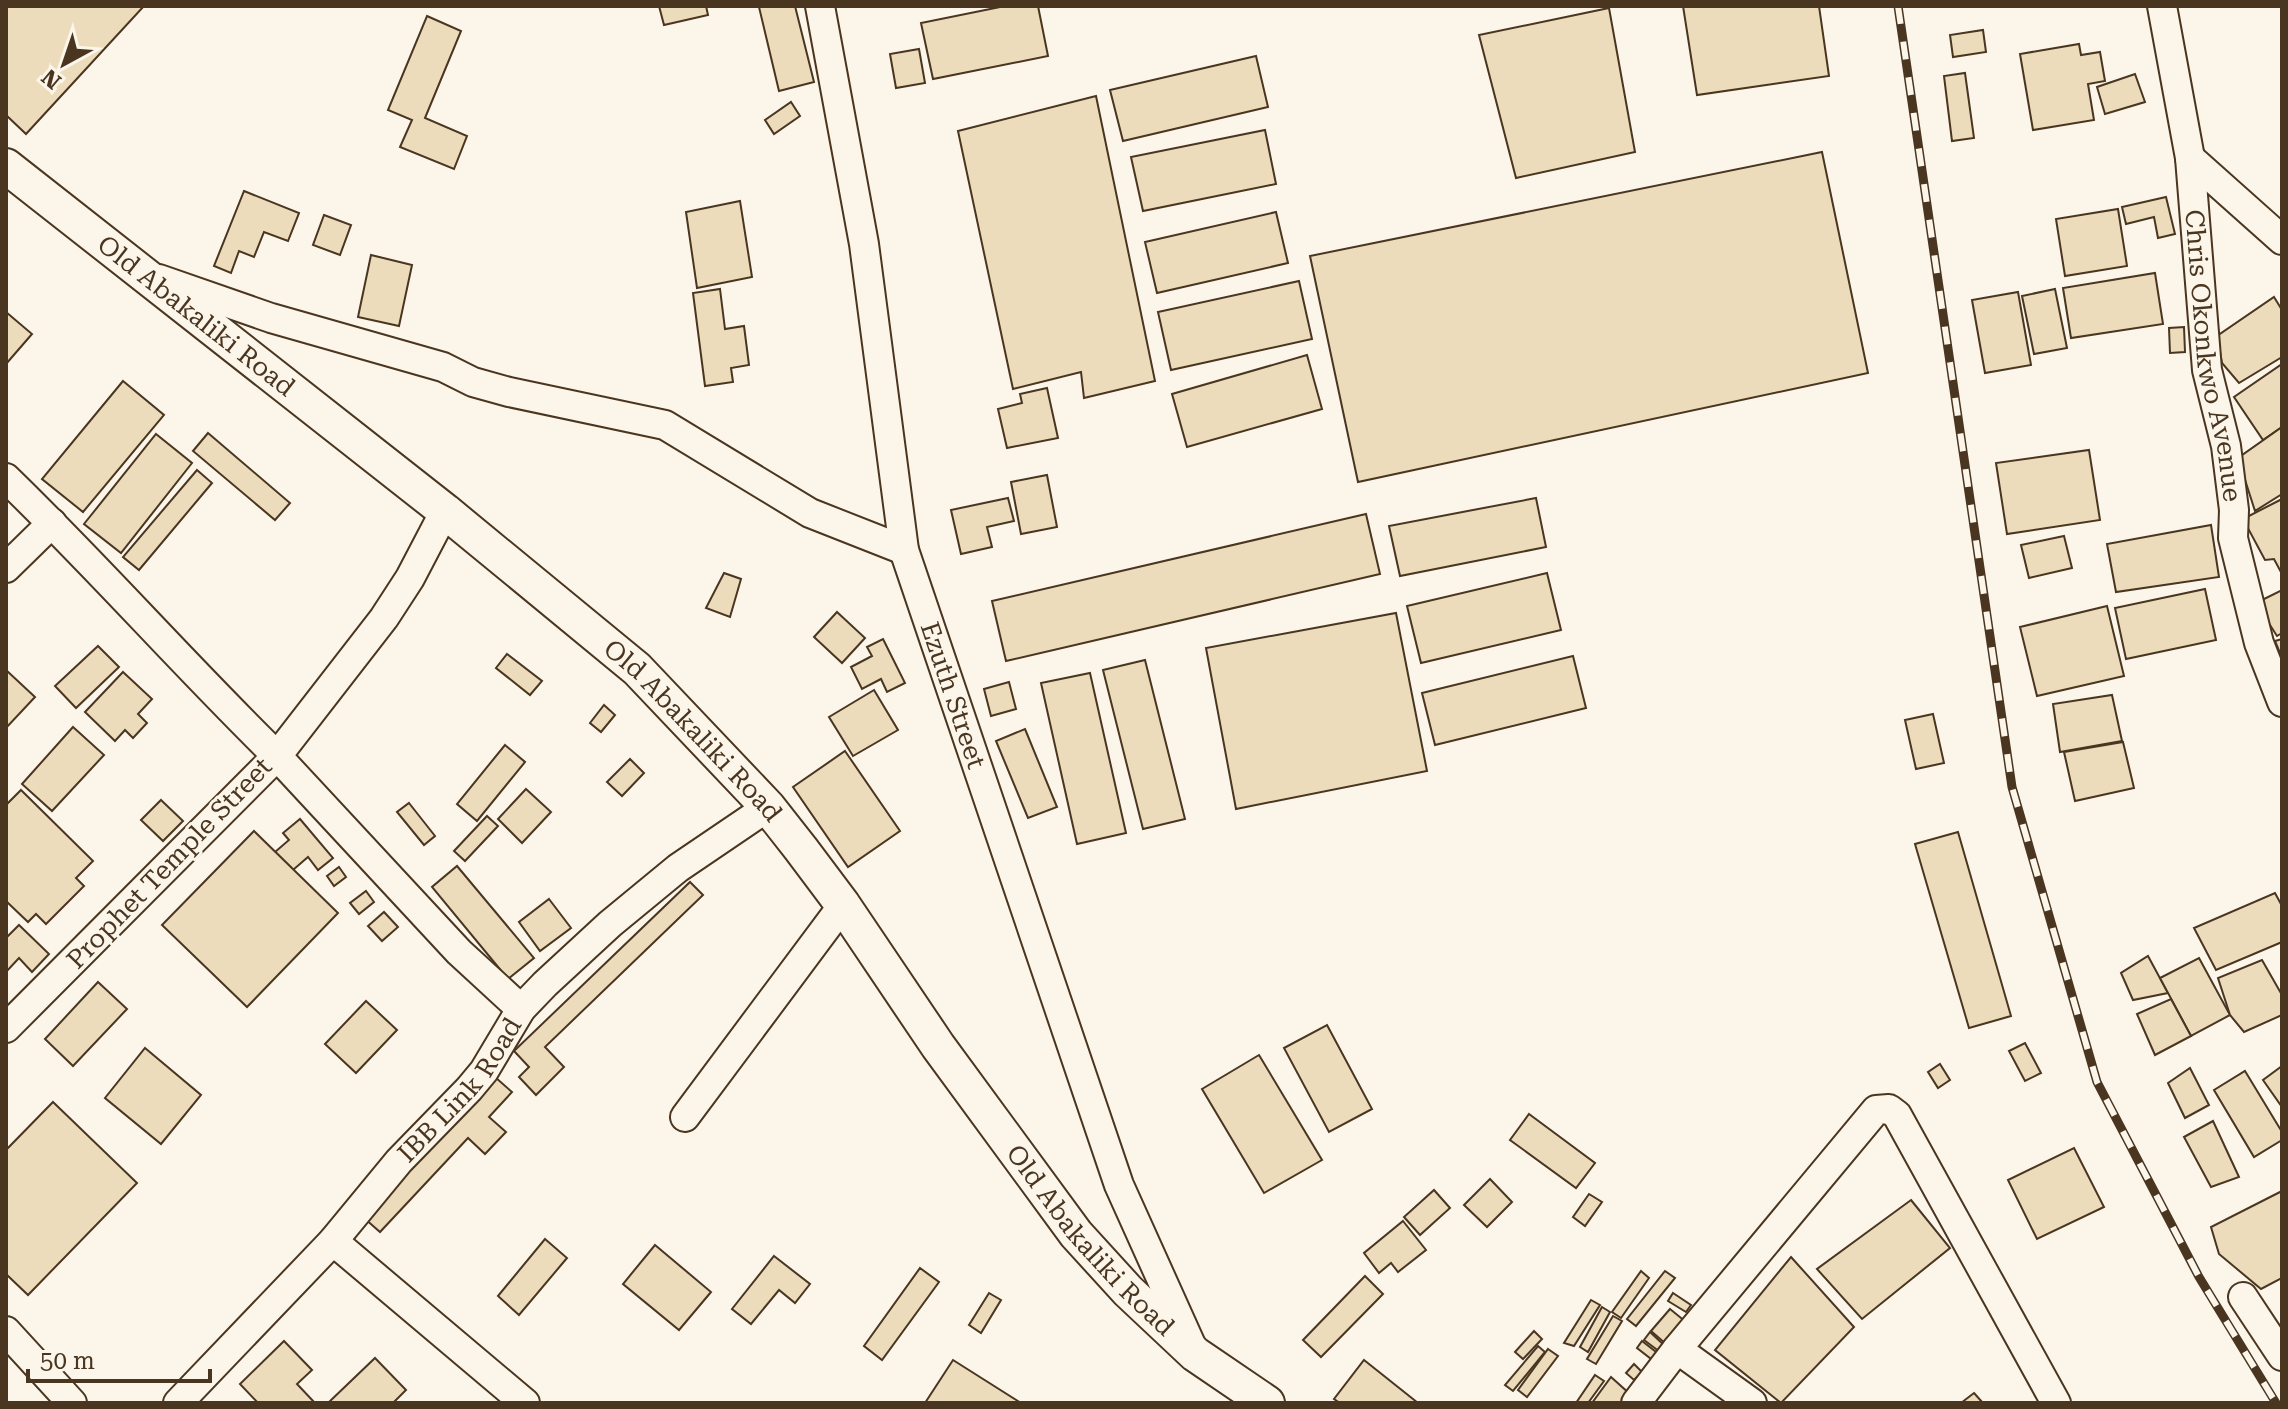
<svg xmlns="http://www.w3.org/2000/svg" width="2288" height="1409" font-family="'Roboto Serif',serif">
<rect width="100%" height="100%" fill="#fbf6e9"/>
<g fill="#ecdcbc" stroke="#4a3520" stroke-width="2">
<polygon points="6,6 144,6 26,134 6,115"/>
<polygon points="659,6 706,6 708,15 664,25"/>
<polygon points="795,6 814,82 779,91 759,7"/>
<polygon points="1005,6 1038,6 1048,56 933,79 921,23"/>
<polygon points="1683,6 1819,6 1829,76 1697,95"/>
<polygon points="1609,8 1635,152 1516,178 1479,35"/>
<polygon points="427,16 461,31 425,118 467,136 454,169 400,147 412,120 388,110"/>
<polygon points="1983,30 1986,52 1953,57 1950,35"/>
<polygon points="2079,44 2081,55 2100,52 2105,81 2088,84 2094,120 2033,130 2020,54"/>
<polygon points="919,49 925,83 896,88 890,54"/>
<polygon points="1256,56 1268,107 1123,141 1110,90"/>
<polygon points="1965,73 1974,138 1952,141 1944,76"/>
<polygon points="2135,74 2145,102 2105,114 2097,87"/>
<polygon points="1096,96 1155,381 1084,398 1081,372 1013,389 958,131"/>
<polygon points="791,102 800,116 774,134 765,120"/>
<polygon points="1265,130 1276,184 1143,211 1131,157"/>
<polygon points="1822,152 1868,373 1358,482 1310,256"/>
<polygon points="244,191 299,213 288,241 264,232 254,257 239,251 231,273 214,266"/>
<polygon points="2166,197 2175,234 2158,238 2154,217 2126,224 2122,207"/>
<polygon points="740,201 752,277 697,288 686,212"/>
<polygon points="2118,209 2127,266 2065,276 2056,219"/>
<polygon points="1276,212 1288,263 1157,293 1145,242"/>
<polygon points="324,215 351,225 340,255 313,245"/>
<polygon points="371,255 412,265 399,326 358,317"/>
<polygon points="2155,273 2163,324 2071,338 2063,288"/>
<polygon points="1299,281 1312,339 1171,370 1158,312"/>
<polygon points="720,289 725,329 744,326 749,365 731,368 733,382 705,386 693,293"/>
<polygon points="2055,289 2067,348 2034,354 2022,296"/>
<polygon points="2018,292 2031,365 1985,373 1972,300"/>
<polygon points="2274,297 2282,310 2282,357 2239,383 2222,363 2217,336"/>
<polygon points="6,312 32,334 6,364"/>
<polygon points="2184,327 2185,352 2170,353 2169,328"/>
<polygon points="1307,355 1322,409 1187,447 1172,394"/>
<polygon points="2282,364 2282,427 2263,440 2234,397"/>
<polygon points="123,381 164,415 83,512 42,479"/>
<polygon points="1047,388 1058,438 1007,448 998,409 1022,403 1020,394"/>
<polygon points="2282,427 2282,494 2255,511 2238,458"/>
<polygon points="208,433 290,503 275,520 193,451"/>
<polygon points="156,434 192,463 121,553 84,524"/>
<polygon points="2089,450 2100,520 2007,534 1996,463"/>
<polygon points="197,470 212,483 139,570 123,557"/>
<polygon points="1047,475 1057,527 1021,534 1011,482"/>
<polygon points="1008,498 1014,521 987,527 992,547 961,554 951,510"/>
<polygon points="1536,498 1546,547 1400,576 1389,526"/>
<polygon points="2282,499 2282,574 2274,559 2265,560 2243,519"/>
<polygon points="1366,514 1380,574 1006,661 992,601"/>
<polygon points="2211,525 2219,577 2116,592 2107,544"/>
<polygon points="2064,536 2072,568 2029,578 2021,545"/>
<polygon points="724,573 741,579 730,617 706,608"/>
<polygon points="1547,573 1561,630 1421,663 1407,606"/>
<polygon points="2205,589 2216,640 2126,659 2115,608"/>
<polygon points="2282,590 2282,633 2277,636 2256,603"/>
<polygon points="2107,606 2124,676 2037,696 2020,627"/>
<polygon points="837,612 865,638 842,663 814,637"/>
<polygon points="1396,613 1427,771 1236,809 1206,648"/>
<polygon points="883,639 905,683 887,692 881,679 862,689 851,667 872,656 867,647"/>
<polygon points="2282,639 2282,658 2275,641"/>
<polygon points="98,646 119,667 76,708 55,686"/>
<polygon points="507,654 542,681 530,695 496,668"/>
<polygon points="1573,656 1586,708 1435,745 1422,693"/>
<polygon points="1145,660 1185,819 1143,829 1103,670"/>
<polygon points="6,670 35,697 6,728"/>
<polygon points="123,672 152,699 138,714 147,723 133,738 125,730 115,741 85,712"/>
<polygon points="1090,673 1126,833 1077,844 1041,683"/>
<polygon points="1009,682 1016,709 991,716 984,689"/>
<polygon points="874,690 898,730 853,756 829,717"/>
<polygon points="2112,695 2122,741 2060,752 2053,704"/>
<polygon points="604,705 615,715 601,732 590,723"/>
<polygon points="1933,714 1944,763 1916,769 1905,720"/>
<polygon points="73,727 104,755 52,811 22,784"/>
<polygon points="1025,729 1057,807 1028,818 996,741"/>
<polygon points="2123,742 2134,788 2075,801 2064,752"/>
<polygon points="505,745 525,762 477,821 457,804"/>
<polygon points="845,751 900,831 848,867 793,787"/>
<polygon points="630,759 644,773 622,796 607,782"/>
<polygon points="526,789 551,812 522,843 498,819"/>
<polygon points="21,790 93,861 76,878 84,886 46,924 36,914 28,922 6,901 6,805"/>
<polygon points="161,800 183,821 163,841 141,820"/>
<polygon points="409,803 435,836 424,845 397,812"/>
<polygon points="487,816 498,826 465,861 454,851"/>
<polygon points="300,819 333,858 318,870 308,857 293,870 275,852 289,840 283,833"/>
<polygon points="254,831 338,913 247,1007 162,925"/>
<polygon points="1958,832 2011,1016 1969,1028 1915,844"/>
<polygon points="457,866 534,958 508,979 432,887"/>
<polygon points="339,867 346,877 334,886 327,876"/>
<polygon points="690,882 703,895 545,1047 564,1067 536,1095 519,1077 529,1067 514,1051"/>
<polygon points="366,891 374,902 359,914 350,903"/>
<polygon points="2275,893 2282,906 2282,942 2216,970 2194,928"/>
<polygon points="549,899 571,928 540,951 519,922"/>
<polygon points="384,912 398,927 382,941 368,926"/>
<polygon points="19,925 49,954 32,972 19,958 6,972 6,938"/>
<polygon points="2148,956 2168,993 2133,1000 2121,973"/>
<polygon points="2199,958 2230,1015 2191,1036 2160,978"/>
<polygon points="2262,960 2282,995 2282,1015 2244,1032 2230,1015 2218,978"/>
<polygon points="98,982 127,1009 73,1066 45,1039"/>
<polygon points="2171,999 2191,1036 2155,1055 2137,1014"/>
<polygon points="366,1001 397,1030 356,1073 325,1044"/>
<polygon points="1327,1025 1372,1109 1329,1132 1284,1048"/>
<polygon points="2025,1043 2041,1073 2025,1081 2009,1051"/>
<polygon points="145,1048 201,1095 161,1144 105,1098"/>
<polygon points="1259,1055 1322,1160 1264,1193 1202,1089"/>
<polygon points="1940,1064 1950,1080 1938,1088 1928,1072"/>
<polygon points="2282,1066 2282,1107 2263,1080"/>
<polygon points="2190,1068 2209,1105 2185,1118 2168,1083"/>
<polygon points="2245,1071 2282,1132 2282,1140 2254,1157 2214,1090"/>
<polygon points="495,1077 512,1092 489,1117 506,1132 485,1154 468,1138 380,1232 364,1218"/>
<polygon points="53,1102 137,1183 28,1295 6,1274 6,1150"/>
<polygon points="1529,1114 1595,1163 1576,1188 1510,1140"/>
<polygon points="2213,1121 2239,1177 2211,1187 2184,1137"/>
<polygon points="2074,1148 2104,1207 2037,1239 2008,1180"/>
<polygon points="1490,1179 1512,1202 1487,1227 1464,1205"/>
<polygon points="1434,1190 1450,1208 1420,1235 1404,1217"/>
<polygon points="2282,1191 2282,1278 2261,1289 2219,1254 2211,1227"/>
<polygon points="1589,1194 1602,1202 1585,1226 1573,1217"/>
<polygon points="1911,1200 1950,1248 1862,1319 1817,1269"/>
<polygon points="1403,1221 1426,1250 1398,1272 1391,1263 1379,1273 1364,1253"/>
<polygon points="545,1239 567,1258 519,1315 498,1296"/>
<polygon points="655,1245 711,1292 679,1330 623,1284"/>
<polygon points="774,1256 810,1284 795,1303 779,1290 751,1324 732,1309"/>
<polygon points="1791,1257 1854,1327 1781,1403 1715,1350"/>
<polygon points="920,1268 939,1282 882,1360 864,1346"/>
<polygon points="1641,1271 1649,1278 1621,1318 1612,1312"/>
<polygon points="1665,1271 1675,1278 1636,1326 1627,1319"/>
<polygon points="1365,1276 1383,1294 1321,1357 1303,1340"/>
<polygon points="989,1293 1001,1300 981,1333 969,1325"/>
<polygon points="1673,1293 1691,1305 1686,1312 1668,1301"/>
<polygon points="1591,1300 1600,1305 1574,1346 1564,1343"/>
<polygon points="1602,1307 1610,1312 1588,1352 1580,1347"/>
<polygon points="1670,1309 1686,1322 1666,1344 1651,1331"/>
<polygon points="1613,1316 1622,1321 1596,1364 1587,1359"/>
<polygon points="1534,1331 1542,1339 1523,1359 1515,1352"/>
<polygon points="1650,1332 1665,1346 1660,1352 1644,1340"/>
<polygon points="284,1341 312,1370 297,1384 315,1403 258,1403 240,1384"/>
<polygon points="1642,1341 1660,1355 1655,1362 1637,1348"/>
<polygon points="1538,1346 1545,1352 1513,1391 1505,1385"/>
<polygon points="1548,1349 1558,1356 1527,1397 1518,1390"/>
<polygon points="375,1358 406,1390 393,1403 328,1403"/>
<polygon points="953,1360 1021,1403 925,1403"/>
<polygon points="1364,1360 1418,1403 1340,1403 1334,1399"/>
<polygon points="1634,1364 1642,1372 1634,1380 1626,1373"/>
<polygon points="1595,1375 1604,1381 1588,1403 1576,1403"/>
<polygon points="1611,1377 1631,1395 1625,1403 1592,1403"/>
<polygon points="1974,1393 1983,1403 1961,1403"/>
</g>
<g fill="none" stroke-linecap="round" stroke-linejoin="round">
<defs>
<g id="minor">
<path id="s1" d="M820,6L864,244L904,550L1119,1185L1192,1347"/>
<path id="s2" d="M2162,6L2190,158L2207,370L2226,446L2234,510L2233,538L2259,643L2282,702"/>
<polyline points="2190,158 2282,240"/>
<polyline points="159,279 271,318 443,367 473,382 509,392 665,425 810,513 904,550"/>
<path d="M6,478C99,568 184,665 277,756L6,1028"/>
<polyline points="445,511 410,578 384,618 277,756 459,952 521,1009"/>
<polyline points="6,568 52,523"/>
<polyline points="685,1117 843,905"/>
<polyline points="333,1241 525,1403"/>
<polyline points="2243,1297 2282,1356"/>
<polyline points="6,1331 72,1403"/>
<polyline points="1677,1349 1752,1403"/>
<path id="s3" d="M178,1403L333,1241L399,1161L469,1089L484,1071L521,1009L545,984L610,924L678,868L768,807"/>
<polyline points="1636,1403 1677,1349 1876,1110 1889,1109 1897,1115 2056,1403"/>
</g>
<g id="major">
<path id="s4" d="M6,166L445,511L637,669L768,807L801,849L843,905L938,1046L1076,1234L1128,1291L1195,1354L1267,1403"/>
</g>
</defs>
<use href="#minor" stroke="#4a3520" stroke-width="32"/>
<use href="#major" stroke="#4a3520" stroke-width="38"/>
<use href="#minor" stroke="#fbf6e9" stroke-width="28"/>
<use href="#major" stroke="#fbf6e9" stroke-width="34"/>
<defs>
<polyline id="rail" points="1898,6 2012,787 2097,1082 2199,1277 2276,1403"/>
</defs>
<use href="#rail" stroke="#4a3520" stroke-width="9"/>
<use href="#rail" stroke="#fbf6e9" stroke-width="6" stroke-dasharray="18" stroke-linecap="butt"/>
</g>
<g text-anchor="middle" stroke-width="6" stroke-linejoin="round" paint-order="stroke">
<g font-size="26" fill="#4a3520" stroke="#fbf6e9">
<text dy="9" stroke="none"><textPath href="#s4" startOffset="242">Old Abakaliki Road</textPath></text>
<text dy="9" stroke="none"><textPath href="#s2" startOffset="354">Chris Okonkwo Avenue</textPath></text>
<text dy="9" stroke="none"><textPath href="#s1" startOffset="704">Ezuth Street</textPath></text>
<text dy="9" stroke="none"><textPath href="#s4" startOffset="890">Old Abakaliki Road</textPath></text>
<text transform="translate(169 863) rotate(-46)" y="9">Prophet Temple Street</text>
<text dy="9" stroke="none"><textPath href="#s3" startOffset="422">IBB Link Road</textPath></text>
<text dy="9" stroke="none"><textPath href="#s4" startOffset="1538">Old Abakaliki Road</textPath></text>
</g>
</g>
<rect width="2288" height="1409" fill="none" stroke="#4a3520" stroke-width="16"/>
<g transform="translate(64 64) rotate(220)" stroke="#fbf6e9" stroke-width="6" paint-order="stroke">
<path d="M0-6L14 30L0 20L-14 30Z" fill="#4a3520"/>
<text y="-12" font-size="22" font-weight="bold" text-anchor="middle" fill="#4a3520">N</text>
</g>
<path d="M28 1369v12h182v-12" fill="none" stroke="#4a3520" stroke-width="4"/>
<text x="40" y="1369" font-size="24" fill="#4a3520" stroke="#fbf6e9" stroke-width="6" paint-order="stroke">50 m</text>
</svg>
